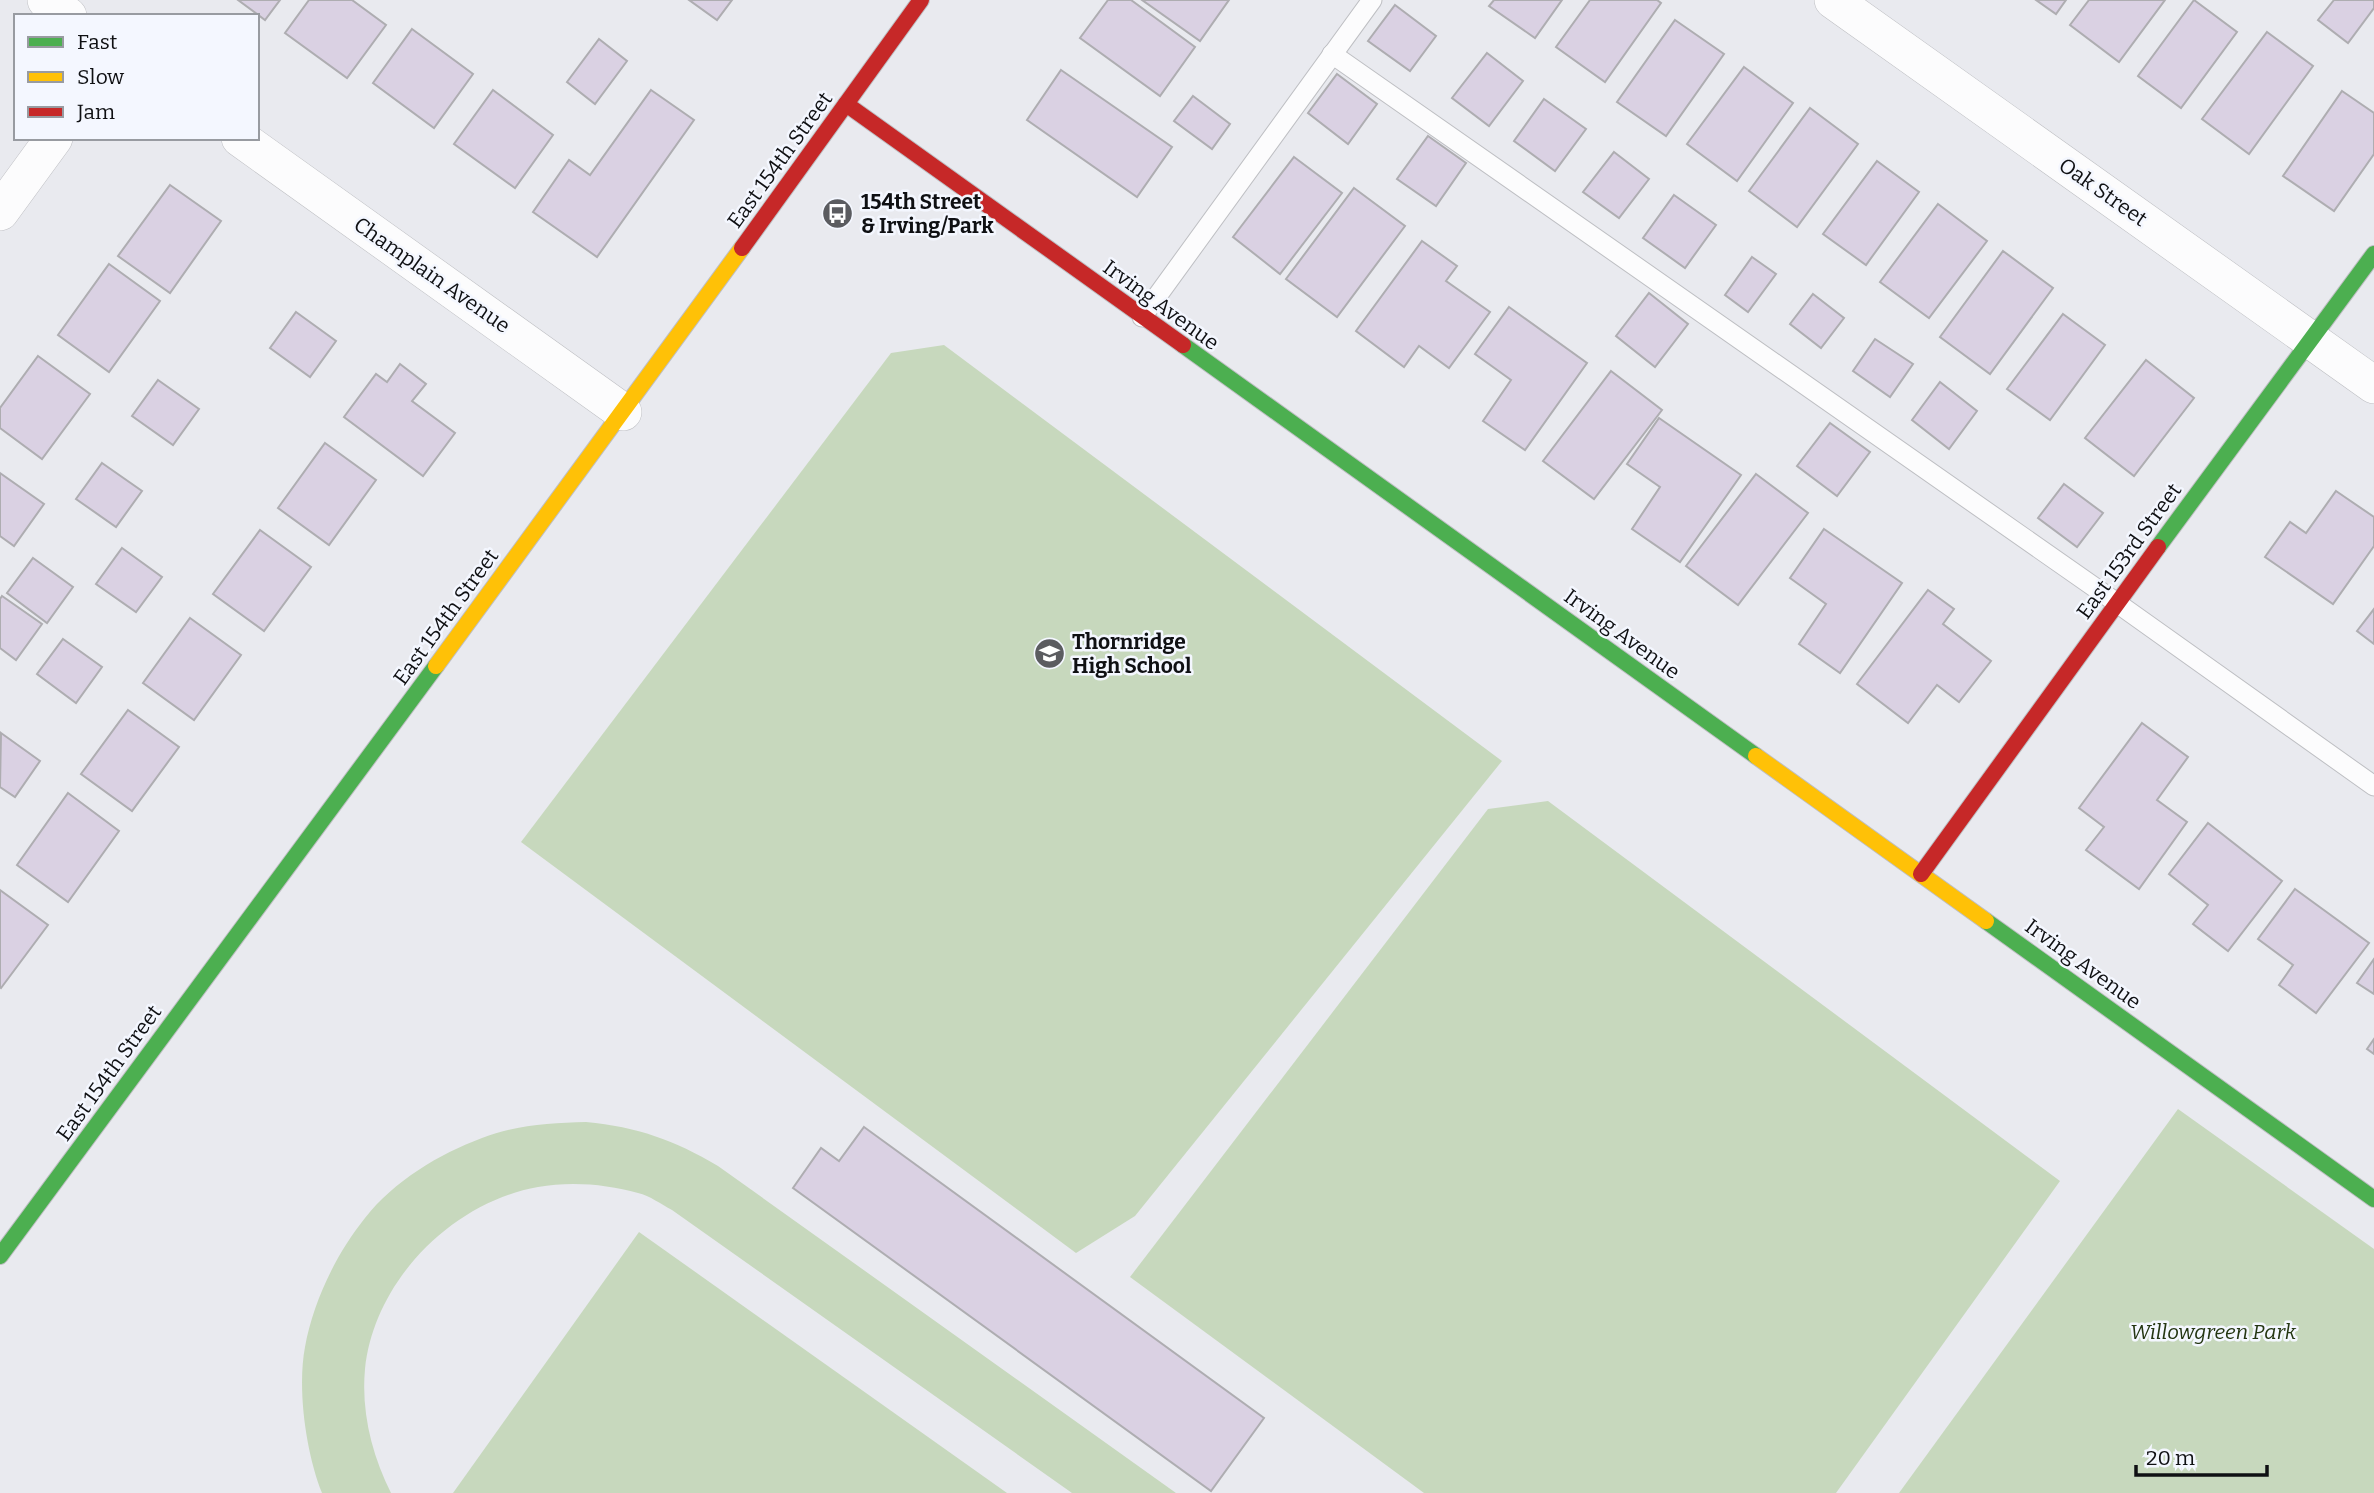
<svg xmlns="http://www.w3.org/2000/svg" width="2374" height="1493" font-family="Bitter,serif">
<rect width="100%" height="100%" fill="#e9eaef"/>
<g fill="#c7d8bd">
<polygon points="944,345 1502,761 1135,1216 1076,1253 521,842 891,353"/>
<polygon points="1548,801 2060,1181 1836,1493 1424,1493 1130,1277 1488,809"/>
<polygon points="2178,1109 2374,1249 2374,1493 1899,1493"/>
<path d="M586,1122C638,1127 674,1140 718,1166L1176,1493H1072L672,1210C661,1204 650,1196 638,1193C607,1184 570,1181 538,1187C452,1202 374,1281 365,1369C361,1412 372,1455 391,1493H322C306,1453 297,1389 305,1347C313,1302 336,1254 365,1218C394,1181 439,1154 482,1138C515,1125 551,1123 586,1122Z"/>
<polygon points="639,1232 1007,1493 453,1493"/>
</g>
<g fill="#dad1e3" stroke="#aeadb1" stroke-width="2">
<polygon points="238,0 280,0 265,20"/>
<polygon points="309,0 352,0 386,25 347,78 285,33"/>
<polygon points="689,0 732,0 717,20"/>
<polygon points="1108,0 1131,0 1195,47 1160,96 1080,38"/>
<polygon points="1142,0 1229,0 1200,41"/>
<polygon points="1494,0 1562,0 1535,38 1489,6"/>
<polygon points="1590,0 1657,0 1661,3 1605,82 1556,47"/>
<polygon points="2036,0 2066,0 2056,14"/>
<polygon points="2089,0 2165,0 2119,62 2070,25"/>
<polygon points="2194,0 2237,32 2181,108 2138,76"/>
<polygon points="2334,0 2374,0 2374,8 2348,43 2318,20"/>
<polygon points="1395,5 1436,36 1410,71 1368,41"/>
<polygon points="1675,20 1724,54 1666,136 1617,102"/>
<polygon points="412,29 473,74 434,128 373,83"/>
<polygon points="2267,32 2313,66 2249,154 2202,119"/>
<polygon points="599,39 627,61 595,104 567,82"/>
<polygon points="1487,53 1523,81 1489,126 1452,98"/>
<polygon points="1744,67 1793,103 1737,181 1687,144"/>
<polygon points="1061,70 1172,147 1137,197 1027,120"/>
<polygon points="1337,74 1377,104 1348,144 1308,113"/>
<polygon points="493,90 553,135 515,188 454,144"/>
<polygon points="651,90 694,120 597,257 533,212 569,160 590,175"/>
<polygon points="2342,91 2374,113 2374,154 2334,211 2283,176"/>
<polygon points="1193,96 1230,124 1212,149 1174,121"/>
<polygon points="1544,99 1586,129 1555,171 1514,141"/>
<polygon points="1810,108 1858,144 1797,227 1749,191"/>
<polygon points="1428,136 1466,163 1436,206 1397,179"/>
<polygon points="1614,152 1649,179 1619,218 1583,192"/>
<polygon points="1294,157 1342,193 1280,274 1233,237"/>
<polygon points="1877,161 1919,192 1866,265 1823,234"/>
<polygon points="170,185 221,221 170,293 118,256"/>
<polygon points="1354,188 1405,226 1337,317 1286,279"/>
<polygon points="1674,195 1716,225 1685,268 1643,238"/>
<polygon points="1938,204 1987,241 1929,318 1880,282"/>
<polygon points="1422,241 1457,266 1446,281 1490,312 1449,368 1419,346 1404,367 1356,331"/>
<polygon points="2003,251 2053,288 1990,374 1940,337"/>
<polygon points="1752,257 1776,274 1748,312 1725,295"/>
<polygon points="109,264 160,301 109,372 58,335"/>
<polygon points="1649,293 1688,324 1655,367 1616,336"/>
<polygon points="1813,294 1844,318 1821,348 1790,324"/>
<polygon points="1509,307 1587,363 1525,450 1483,421 1511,380 1475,354"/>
<polygon points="296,312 336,341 310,377 270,348"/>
<polygon points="2063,314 2105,345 2050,420 2007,389"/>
<polygon points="1875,339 1913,364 1890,397 1853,371"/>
<polygon points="38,356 90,394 42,459 0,428 0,408"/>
<polygon points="2146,360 2194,398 2134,476 2085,438"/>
<polygon points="400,364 426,384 412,401 455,433 423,476 344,417 376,374 387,382"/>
<polygon points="1611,371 1662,410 1594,499 1543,461"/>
<polygon points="158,380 199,409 173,445 132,416"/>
<polygon points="1940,382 1977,411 1949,449 1912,420"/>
<polygon points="1659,418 1741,475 1680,562 1632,529 1660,487 1627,464"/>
<polygon points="1830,423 1870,452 1837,496 1797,466"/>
<polygon points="325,443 376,480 329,545 278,508"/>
<polygon points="102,463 142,491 116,527 76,499"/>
<polygon points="0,473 44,504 14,546 0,536"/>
<polygon points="1756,474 1808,513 1738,605 1686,566"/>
<polygon points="2064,484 2103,513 2077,547 2038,518"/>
<polygon points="2336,491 2374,517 2374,546 2333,604 2265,557 2290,522 2306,533"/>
<polygon points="1824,529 1902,583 1840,673 1799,644 1826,604 1790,578"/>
<polygon points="260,530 311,567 264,631 213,594"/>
<polygon points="122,548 162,577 136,612 96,584"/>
<polygon points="33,558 73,587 47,623 7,593"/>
<polygon points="1928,590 1954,609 1943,624 1991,661 1959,702 1937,685 1908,723 1857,684"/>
<polygon points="2,596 42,624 16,660 0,648 0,599"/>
<polygon points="2374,609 2374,644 2357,631"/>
<polygon points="190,618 241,655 194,720 143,683"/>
<polygon points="63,639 102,667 76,703 37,674"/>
<polygon points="128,710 179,747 132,811 81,774"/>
<polygon points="2142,723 2188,757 2157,800 2187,822 2139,889 2086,850 2104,827 2079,808"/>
<polygon points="1,733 40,761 15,797 0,787"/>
<polygon points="68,793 119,831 68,902 17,865"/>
<polygon points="2208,823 2282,881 2228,951 2193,924 2208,905 2169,874"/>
<polygon points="2295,889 2369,943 2316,1013 2279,985 2293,965 2258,939"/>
<polygon points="0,890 48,925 1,988 0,987"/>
<polygon points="2374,959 2374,994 2357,983"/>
<polygon points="2374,1039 2374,1054 2367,1049"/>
<polygon points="864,1127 1264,1418 1211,1491 793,1188 821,1148 839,1161"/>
</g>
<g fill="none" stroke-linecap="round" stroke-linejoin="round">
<defs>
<g id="lane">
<polyline points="1332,54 2117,603 2374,786"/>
<polyline points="1142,317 1372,0"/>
</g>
<g id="street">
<polyline points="46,0 68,16"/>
<polyline points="1833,0 2374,385"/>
<polyline points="240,138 623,412"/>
<polyline points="0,212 54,138"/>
</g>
<g id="fast">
<polyline points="1183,345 1756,756"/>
<polyline points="2158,547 2374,254"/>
<polyline points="1986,921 2374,1199"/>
<polyline points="0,1256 436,666"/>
</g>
<g id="slow">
<polyline points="436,666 742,248"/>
<polyline points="1756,756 1986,921"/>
</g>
<g id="jam">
<polyline points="846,104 1183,345"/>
<polyline points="742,248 921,0"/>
<polyline points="1921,874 2158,547"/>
</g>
</defs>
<use href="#lane" stroke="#bebfc3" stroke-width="21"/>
<use href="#street" stroke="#bebfc3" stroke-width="38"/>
<use href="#fast" stroke="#bebfc3" stroke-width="18"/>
<use href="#slow" stroke="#bebfc3" stroke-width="18"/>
<use href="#jam" stroke="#bebfc3" stroke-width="18"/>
<use href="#lane" stroke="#fcfcfd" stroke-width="19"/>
<use href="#street" stroke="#fcfcfd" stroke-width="37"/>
<use href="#fast" stroke="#4caf50" stroke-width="16"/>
<use href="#slow" stroke="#ffc107" stroke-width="16"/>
<use href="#jam" stroke="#c62828" stroke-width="16"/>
</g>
<defs>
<symbol id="bus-disc" viewBox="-11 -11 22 22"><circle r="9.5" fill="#5b5c60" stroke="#f4f7ff"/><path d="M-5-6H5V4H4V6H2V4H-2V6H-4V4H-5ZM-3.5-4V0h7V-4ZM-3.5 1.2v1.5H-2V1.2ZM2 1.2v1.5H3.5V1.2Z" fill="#fff"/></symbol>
<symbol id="school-disc" viewBox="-11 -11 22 22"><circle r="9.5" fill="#5b5c60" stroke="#f4f7ff"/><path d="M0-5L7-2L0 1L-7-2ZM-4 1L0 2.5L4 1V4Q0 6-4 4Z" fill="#fff"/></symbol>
</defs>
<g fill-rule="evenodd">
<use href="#bus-disc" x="820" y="196" width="35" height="35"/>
<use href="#school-disc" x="1032" y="636" width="35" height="35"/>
</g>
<g text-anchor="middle" stroke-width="5" stroke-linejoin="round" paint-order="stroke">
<g font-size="21" fill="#0f1013" stroke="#f4f7ff">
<text transform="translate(780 160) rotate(-54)" y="7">East 154th Street</text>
<text transform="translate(2103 192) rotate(35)" y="7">Oak Street</text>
<text transform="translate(432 275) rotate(35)" y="7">Champlain Avenue</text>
<text transform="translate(1161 305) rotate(36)" y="7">Irving Avenue</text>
<text transform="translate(2129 551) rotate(-54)" y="7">East 153rd Street</text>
<text transform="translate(446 617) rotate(-54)" y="7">East 154th Street</text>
<text transform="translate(1622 634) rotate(36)" y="7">Irving Avenue</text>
<text transform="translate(2083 964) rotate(36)" y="7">Irving Avenue</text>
<text transform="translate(109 1073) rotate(-54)" y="7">East 154th Street</text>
</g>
<g font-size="21" font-weight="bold" fill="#0f1013" stroke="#f4f7ff" text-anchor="start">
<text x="861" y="209">154th Street<tspan x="861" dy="24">&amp; Irving/Park</tspan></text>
<text x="1072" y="649">Thornridge<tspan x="1072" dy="24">High School</tspan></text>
</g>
<g font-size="21" font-style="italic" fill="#243612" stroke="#f4f7ff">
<text x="2213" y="1339">Willowgreen Park</text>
</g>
</g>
<rect x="14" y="14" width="245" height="126" fill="#f4f7ff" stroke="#989ba1" stroke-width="2"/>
<rect x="28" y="37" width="35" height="10" fill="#4caf50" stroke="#989ba1" stroke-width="2"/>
<text x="77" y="49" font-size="21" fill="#0f1013">Fast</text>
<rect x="28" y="72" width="35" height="10" fill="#ffc107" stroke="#989ba1" stroke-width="2"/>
<text x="77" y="84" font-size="21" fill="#0f1013">Slow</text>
<rect x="28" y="107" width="35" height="10" fill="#c62828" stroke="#989ba1" stroke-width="2"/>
<text x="77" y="119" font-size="21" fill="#0f1013">Jam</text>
<path d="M2136 1465v10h131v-10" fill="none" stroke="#0f1013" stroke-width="3.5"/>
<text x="2146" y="1465" font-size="21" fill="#0f1013" stroke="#f4f7ff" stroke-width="5" paint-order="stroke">20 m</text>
</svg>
